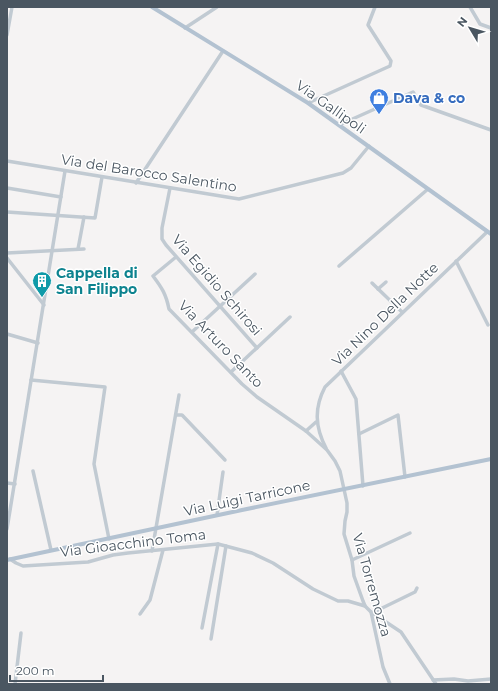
<svg xmlns="http://www.w3.org/2000/svg" width="498" height="691" font-family="Montserrat,sans-serif">
<rect width="100%" height="100%" fill="#f5f3f3"/>
<g fill="none" stroke-linecap="round" stroke-linejoin="round">
<g stroke="#c1cad2" stroke-width="3.5">
<polyline points="470,7 480,24 491,28"/>
<polyline points="185,28 217,7"/>
<polyline points="7,35 12,7"/>
<polyline points="308,103 390,66 391,61 368,25 375,7"/>
<polyline points="339,125 413,92 421,105 491,130"/>
<polyline points="7,161 239,199 343,173 351,168 369,146"/>
<polyline points="136,183 223,51"/>
<polyline points="7,188 61,197"/>
<polyline points="170,188 162,228 162,239 166,245 257,348"/>
<polyline points="7,212 95,218 102,177"/>
<polyline points="78,249 84,217"/>
<polyline points="7,253 84,249"/>
<path d="M176,257L153,276C162,288 166,294 169,309L242,384L257,397L306,431L327,450L335,461L340,471L347,503V512L345,521L344,534L352,560L354,576L363,601L365,606L371,612L383,667L390,684"/>
<polyline points="7,258 44,305"/>
<polyline points="456,261 488,325"/>
<polyline points="339,266 428,189"/>
<polyline points="372,283 402,312"/>
<polyline points="378,289 386,282"/>
<polyline points="192,332 255,274"/>
<polyline points="7,334 38,343"/>
<polyline points="341,371 356,399 363,486"/>
<polyline points="231,372 290,317"/>
<polyline points="31,380 105,387 94,464 109,539"/>
<polyline points="176,415 182,415 225,460"/>
<polyline points="306,431 316,422"/>
<polyline points="359,434 398,415 405,477"/>
<path d="M326,448C315,427 314,408 325,387L487,232"/>
<polyline points="33,471 51,550"/>
<polyline points="7,483 15,484"/>
<polyline points="217,515 223,472"/>
<polyline points="7,529 65,171"/>
<polyline points="152,551 179,395"/>
<polyline points="10,559 16,563 23,566 88,562 113,555 128,553 218,544 252,553 273,563 313,589 338,601 348,601 365,606"/>
<polyline points="352,560 410,533"/>
<polyline points="371,612 401,632 436,684"/>
<polyline points="372,613 415,592 417,588"/>
<polyline points="140,614 150,600 163,550"/>
<polyline points="202,628 218,544"/>
<polyline points="211,639 226,546"/>
<polyline points="433,680 454,679 468,681 491,679"/>
<polyline points="15,684 21,633"/>
</g>
<g stroke="#b3c2d1" stroke-width="4">
<polyline points="152,7 308,103 491,234"/>
<polyline points="7,560 242,510 491,459"/>
</g>
</g>
<defs>
<symbol id="shop-pin" viewBox="-11 -11 22 30"><path d="M0 17L-7.5 6A9.5 9.5 0 1 1 7.5 6Z" fill="#3f7fe0" stroke="#fff"/><path d="M-5-2.5h2.3a2.7 3.5 0 0 1 5.4 0H5L5.5 6h-11ZM-1.5-2.5h3a1.5 2.3 0 0 0-3 0Z" fill="#fff"/></symbol>
<symbol id="building-pin" viewBox="-11 -11 22 30"><path d="M0 17L-7.5 6A9.5 9.5 0 1 1 7.5 6Z" fill="#0f9aa8" stroke="#fff"/><path d="M-4-6H4V6H1V3H-1V6H-4ZM-2.5-4.3h1.7v1.8h-1.7ZM.8-4.3h1.7v1.8H.8ZM-2.5-1h1.7V.8h-1.7ZM.8-1h1.7V.8H.8Z" fill="#fff"/></symbol>
</defs>
<g fill-rule="evenodd">
<use href="#shop-pin" x="368" y="87" width="22" height="30"/>
<use href="#building-pin" x="31" y="270" width="22" height="30"/>
</g>
<g text-anchor="middle" stroke-width="3" stroke-linejoin="round" paint-order="stroke">
<g font-size="14" font-weight="bold" fill="#366cbe" stroke="#fff" text-anchor="start">
<text x="393" y="103">Dava &amp; co</text>
</g>
<g font-size="14" fill="#4a5661" stroke="#fff">
<text transform="translate(331 107) rotate(35)" y="5">Via Gallipoli</text>
<text transform="translate(149 173) rotate(9)" y="5">Via del Barocco Salentino</text>
<text transform="translate(217 285) rotate(49)" y="5">Via Egidio Schirosi</text>
<text transform="translate(385 314) rotate(-44)" y="5">Via Nino Della Notte</text>
<text transform="translate(221 344) rotate(46)" y="5">Via Arturo Santo</text>
<text transform="translate(247 498) rotate(-12)" y="5">Via Luigi Tarricone</text>
<text transform="translate(133 543) rotate(-7)" y="5">Via Gioacchino Toma</text>
<text transform="translate(372 585) rotate(74)" y="5">Via Torremozza</text>
</g>
<g font-size="14" font-weight="bold" fill="#0d838f" stroke="#fff" text-anchor="start">
<text x="56" y="278">Cappella di<tspan x="56" dy="16">San Filippo</tspan></text>
</g>
</g>
<rect width="498" height="691" fill="none" stroke="#4a5661" stroke-width="16"/>
<g transform="translate(470 28) rotate(308)" stroke="#ffffff" stroke-width="3" paint-order="stroke">
<path d="M0-3L7 15L0 10L-7 15Z" fill="#4a5661"/>
<text y="-6" font-size="11" font-weight="bold" text-anchor="middle" fill="#4a5661">N</text>
</g>
<path d="M10 675v6h93v-6" fill="none" stroke="#4a5661" stroke-width="2"/>
<text x="16" y="675" font-size="12" fill="#4a5661" stroke="#ffffff" stroke-width="3" paint-order="stroke">200 m</text>
</svg>
